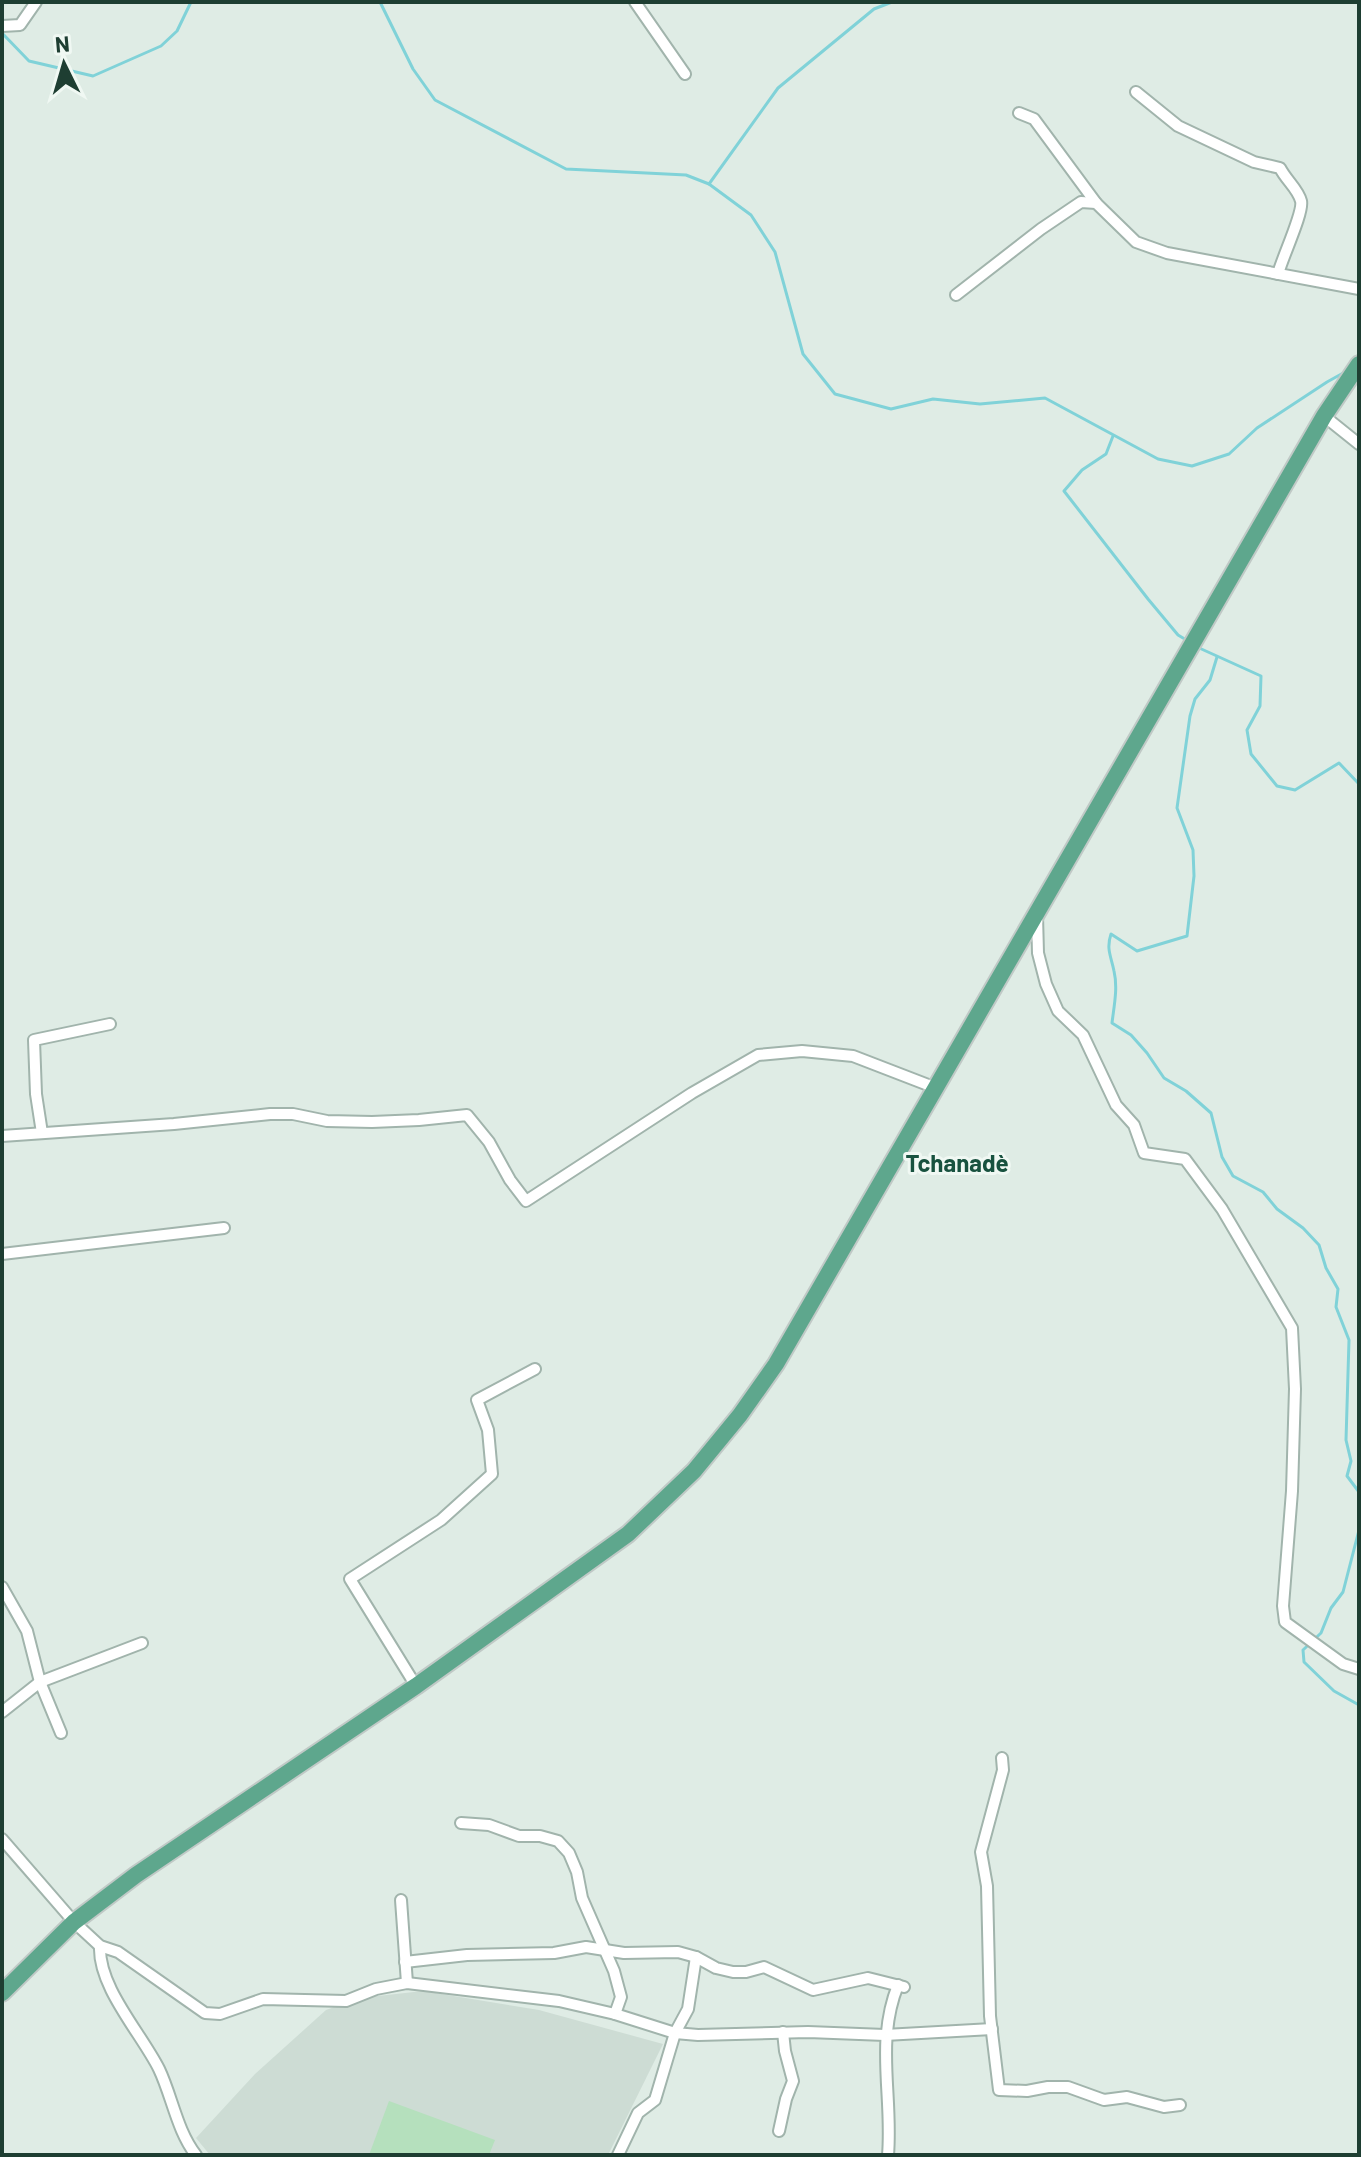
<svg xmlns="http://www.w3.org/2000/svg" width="1361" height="2157" font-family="Barlow,sans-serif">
<rect width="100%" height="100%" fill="#dfece5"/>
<polygon fill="#cddcd4" points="423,1991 539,2010 663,2044 608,2155 210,2155 196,2138 255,2074 326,2010 360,1998"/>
<polygon fill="#b5e0bd" points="389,2101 495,2140 489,2155 369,2155"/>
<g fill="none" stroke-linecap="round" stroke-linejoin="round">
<g stroke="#80d2d8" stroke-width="3">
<polyline points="380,2 413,69 435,100 566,169 686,175 709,184 751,215 775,252 803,354 835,394 891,409 933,399 980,404 1045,398 1158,459 1192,466 1229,454 1257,428 1327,382 1345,372"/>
<polyline points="2,33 29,61 93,76 161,46 177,31 191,2"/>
<polyline points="709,184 778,88 874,9 892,2"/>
<polyline points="1113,436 1106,454 1082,470 1064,491 1148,599 1178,635 1188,641"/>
<polyline points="1197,647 1261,676 1260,706 1247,730 1251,754 1277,786 1295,790 1339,763 1359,784"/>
<path d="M1217,657L1210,680L1195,699L1190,716L1177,808L1193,850L1194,876L1187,936L1137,951L1111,934C1106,949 1111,956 1114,971C1118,988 1114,1006 1112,1023L1131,1035L1147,1053L1164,1078L1186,1091L1211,1113L1222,1157L1233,1176L1263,1192L1277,1209L1303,1228L1319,1245L1326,1268L1338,1289L1336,1307L1349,1340L1346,1440L1351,1461L1347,1476L1359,1492"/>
<polyline points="1359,1530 1343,1592 1331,1608 1321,1633 1303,1650 1304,1662 1334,1691 1359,1705"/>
</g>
<defs>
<g id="minor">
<polyline points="635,2 685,74"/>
<polyline points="2,26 20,25 36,2"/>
<path d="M1136,92L1178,126L1254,162L1280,168C1286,180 1298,189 1301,201C1304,212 1282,258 1278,274"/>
<polyline points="1019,113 1034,119 1096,203"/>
<polyline points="956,295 1041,229 1081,202 1096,203 1136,242 1167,253 1359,289"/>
<polyline points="1324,416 1359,444"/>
<polyline points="1037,916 1038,953 1046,984 1058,1011 1083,1035 1116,1105 1134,1125 1144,1153 1185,1159 1222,1209 1292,1328 1295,1389 1292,1491 1283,1606 1285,1622 1343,1664 1359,1669"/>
<polyline points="42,1133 36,1094 34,1040 110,1024"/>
<polyline points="2,1136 174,1124 270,1114 293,1114 327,1121 372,1122 419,1120 467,1115 489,1142 510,1180 526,1201 692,1093 758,1055 802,1051 853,1056 936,1088"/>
<polyline points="2,1254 224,1228"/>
<polyline points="2,1587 27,1631 40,1682 61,1733"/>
<polyline points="416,1686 350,1579 441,1520 492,1474 488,1430 477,1400 535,1369"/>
<polyline points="2,1712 40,1682 142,1643"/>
<polyline points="1002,1758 1003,1770 981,1852 987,1886 990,2016 999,2090 1027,2091 1048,2087 1068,2087 1104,2100 1127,2097 1164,2107 1180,2105"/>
<polyline points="461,1823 489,1825 519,1836 540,1836 558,1841 569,1853 577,1872 582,1898 614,1971 621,1997 615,2014"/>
<polyline points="2,1839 74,1922 100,1946 118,1952 205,2013 220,2014 263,1999 346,2001 376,1989 407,1983 559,2001 615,2014 675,2033 698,2035 808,2032 885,2035 992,2029"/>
<polyline points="401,1900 407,1983"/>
<path d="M100,1946C98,1987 141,2033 159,2069C172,2096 177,2131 196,2155"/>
<polyline points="405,1962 467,1955 554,1953 586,1947 624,1953 678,1952 696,1957 716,1968 733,1972 746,1972 764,1967 813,1990 868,1978 904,1987"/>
<polyline points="779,2131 786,2099 793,2081 785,2051 783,2032"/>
<polyline points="618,2155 638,2113 655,2100 675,2033 688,2009 696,1957"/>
<path d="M888,2155C893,2096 875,2042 898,1985"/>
</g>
<polyline id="primary" points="2,1993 74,1922 136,1875 416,1686 628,1534 694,1471 740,1415 776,1364 1324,416 1359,364"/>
</defs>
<use href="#minor" stroke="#a1b4ac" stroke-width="14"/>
<use href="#primary" stroke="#c0c9c6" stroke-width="20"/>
<use href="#minor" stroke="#fff" stroke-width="10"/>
<use href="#primary" stroke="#5ea78d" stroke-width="16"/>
</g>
<g text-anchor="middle" stroke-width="6" stroke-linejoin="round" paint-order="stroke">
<g font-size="24" font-weight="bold" fill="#18523f" stroke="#f0f8f3">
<text x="957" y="1172">Tchanadè</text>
</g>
</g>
<rect width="1361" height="2157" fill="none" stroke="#1e3e32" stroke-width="8"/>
<g transform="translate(64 64) rotate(355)" stroke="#f0f8f3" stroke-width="6" paint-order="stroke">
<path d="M0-6L14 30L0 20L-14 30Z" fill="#1e3e32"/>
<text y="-12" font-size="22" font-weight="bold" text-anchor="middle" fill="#1e3e32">N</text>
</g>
</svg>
